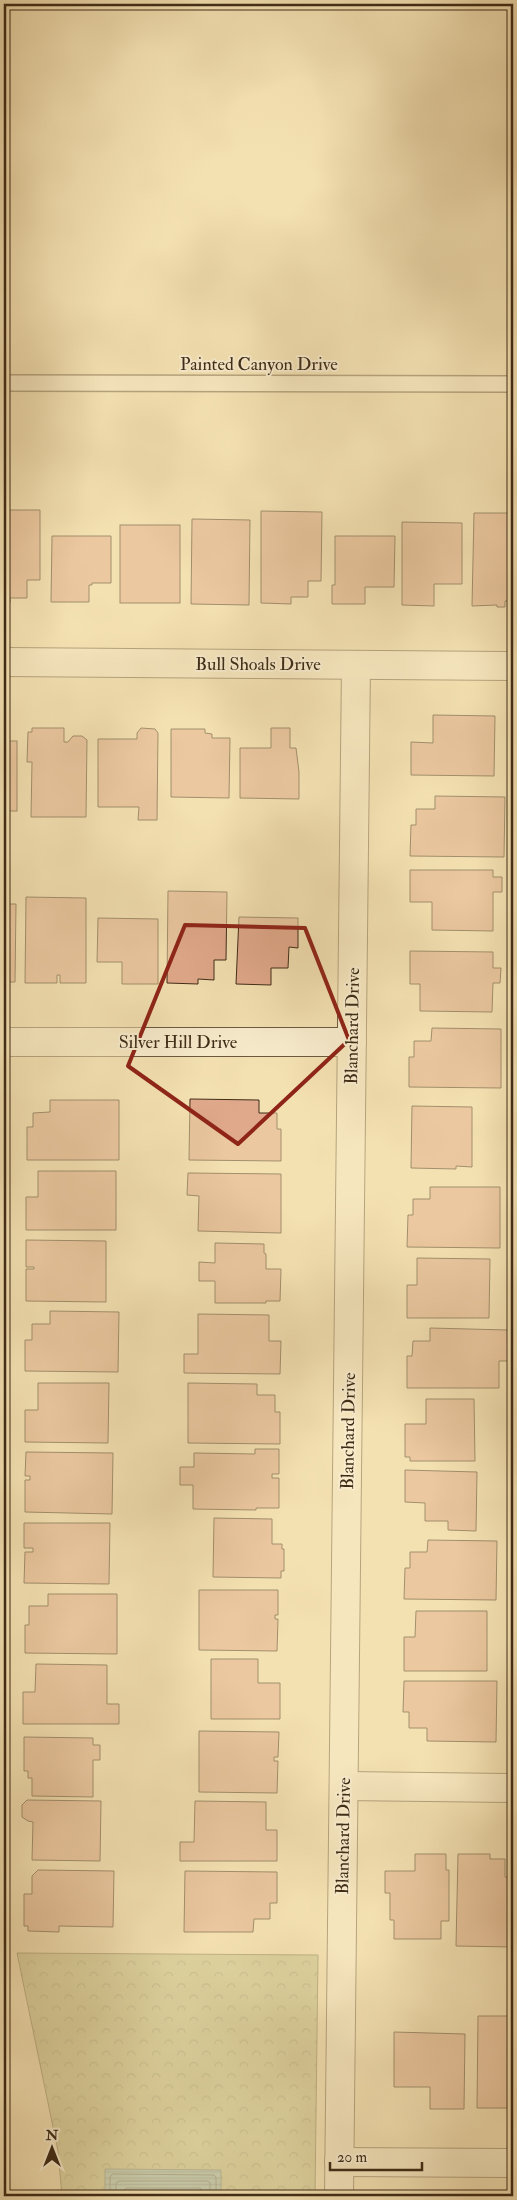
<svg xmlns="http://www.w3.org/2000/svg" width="517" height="2200" font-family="'IM FELL Double Pica',serif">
<defs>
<pattern id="park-crowns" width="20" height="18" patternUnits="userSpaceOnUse" patternTransform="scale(1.25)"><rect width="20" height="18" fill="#c3c187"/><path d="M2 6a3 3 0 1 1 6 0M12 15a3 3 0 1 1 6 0" fill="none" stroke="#a09d6d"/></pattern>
<pattern id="water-rules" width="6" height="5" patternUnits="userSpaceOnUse" patternTransform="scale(1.25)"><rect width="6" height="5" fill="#9cbdb1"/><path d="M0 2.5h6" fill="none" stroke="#819a8f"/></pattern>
</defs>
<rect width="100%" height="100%" fill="#f4e1b2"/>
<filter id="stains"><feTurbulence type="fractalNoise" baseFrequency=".004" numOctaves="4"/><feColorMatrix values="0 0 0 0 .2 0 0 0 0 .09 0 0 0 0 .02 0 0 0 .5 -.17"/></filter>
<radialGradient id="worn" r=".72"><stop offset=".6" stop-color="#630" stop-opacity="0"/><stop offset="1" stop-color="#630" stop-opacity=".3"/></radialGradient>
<polygon fill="url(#park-crowns)" stroke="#81764f" points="17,1953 318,1955 315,2196 62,2196 58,2151"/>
<polygon fill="url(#water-rules)" stroke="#778373" points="105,2169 221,2170 221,2196 105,2196"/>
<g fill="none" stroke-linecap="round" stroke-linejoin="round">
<g stroke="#6e7464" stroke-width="1">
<polyline points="110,2196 110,2177 112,2174 214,2175 216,2177 216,2196"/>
<polyline points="116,2196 116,2183 119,2181 208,2181 210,2183 210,2196"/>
<polyline points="124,2196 124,2190 126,2188 200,2188 202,2190 202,2196"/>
</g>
</g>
<g fill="#e1a98b" stroke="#3f2c17">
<polygon points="4,510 40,510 40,580 27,580 27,598 10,598 10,603 4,603"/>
<polygon points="261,511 322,512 321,581 308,581 308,597 291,597 291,604 261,603"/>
<polygon points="474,513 513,513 513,601 505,601 505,607 497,607 497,605 472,606"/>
<polygon points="192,519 250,520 249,605 191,604"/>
<polygon points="402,522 462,523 462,584 434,584 434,606 402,605"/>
<rect x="120" y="525" width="60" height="78"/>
<polygon points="52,536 111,536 111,583 92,583 92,585 89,585 89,602 51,602"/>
<polygon points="335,536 395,536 394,587 365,587 365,604 332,604 332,585 335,585"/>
<polygon points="433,715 495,716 494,776 411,775 411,742 433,743"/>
<polygon points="32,728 64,728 64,742 68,742 73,736 82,736 87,740 86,817 31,817 32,762 27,762 28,732 32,732"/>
<polygon points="141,728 155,729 158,733 157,820 138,820 139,807 98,807 98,739 137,739 137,733"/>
<polygon points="271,728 290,728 290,748 296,748 299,772 299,799 240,798 240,748 271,748"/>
<polygon points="171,729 205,729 205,733 212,734 212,738 230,738 229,798 171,797"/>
<rect x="4" y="741" width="13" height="70"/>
<polygon points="435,796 505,797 504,857 410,856 411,825 416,825 416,809 435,809"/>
<polygon points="410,870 493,870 493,877 502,877 502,892 493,892 493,931 432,930 432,902 410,902"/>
<polygon points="168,891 227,892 226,960 214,960 214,980 198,979 198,984 167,983"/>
<polygon points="26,897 86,898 86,983 60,983 60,975 57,975 57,983 25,983"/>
<polygon points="4,904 16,904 15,982 4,982"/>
<polygon points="239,917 298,918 298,948 289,947 288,968 271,968 271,985 236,984"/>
<polygon points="98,918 158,919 158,984 122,984 122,962 97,962"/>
<polygon points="410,951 493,952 493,968 501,968 500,983 493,983 492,1012 420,1011 420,984 410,984"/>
<polygon points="432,1028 501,1029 501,1088 409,1087 409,1057 414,1057 414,1041 431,1041"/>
<polygon points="190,1099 259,1100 259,1113 277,1113 277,1129 281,1129 281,1161 189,1160"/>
<polygon points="50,1100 119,1100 119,1160 27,1160 27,1127 33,1127 33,1113 50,1112"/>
<polygon points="412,1106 472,1107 472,1167 456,1166 456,1169 411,1168"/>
<polygon points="38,1171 116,1171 116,1230 26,1230 26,1197 38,1197"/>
<polygon points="188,1173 281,1174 281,1233 198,1231 199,1196 187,1195"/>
<polygon points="430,1187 500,1187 500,1248 407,1247 408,1215 413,1215 413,1199 430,1199"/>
<polygon points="26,1240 106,1241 106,1302 26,1301 26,1269 34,1269 34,1267 26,1267"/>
<polygon points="215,1243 264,1244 264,1253 266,1254 266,1269 281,1269 280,1301 266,1301 266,1303 215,1303 215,1281 199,1281 199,1262 215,1263"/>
<polygon points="417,1258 490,1259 489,1318 407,1318 407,1285 417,1285"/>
<polygon points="50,1311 119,1312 118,1372 25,1371 25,1340 32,1340 32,1324 50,1324"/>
<polygon points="198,1314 269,1315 269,1341 281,1341 280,1374 184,1373 184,1354 198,1354"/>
<polygon points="430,1328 508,1330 508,1361 499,1361 499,1388 407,1388 407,1356 412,1356 413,1341 430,1341"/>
<polygon points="38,1383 109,1383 108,1443 25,1442 25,1410 38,1410"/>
<polygon points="188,1383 257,1384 257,1395 275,1395 275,1412 280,1412 280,1444 188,1443"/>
<polygon points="426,1399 474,1399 475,1461 410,1461 410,1457 405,1457 405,1424 426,1424"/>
<polygon points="255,1449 279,1449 279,1474 272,1474 272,1478 279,1478 279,1508 256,1508 256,1510 193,1509 193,1485 180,1485 180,1467 194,1467 194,1453 255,1454"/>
<polygon points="26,1452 113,1453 112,1514 25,1512 25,1480 30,1480 30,1476 25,1476"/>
<polygon points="405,1470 477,1472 476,1531 448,1530 448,1521 425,1521 425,1503 405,1502"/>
<polygon points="214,1518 272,1519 272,1544 282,1544 282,1549 284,1549 284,1571 281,1571 281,1578 213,1577"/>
<polygon points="24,1523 110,1523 109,1584 24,1583 25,1552 33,1552 33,1548 24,1548"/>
<polygon points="428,1540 497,1541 496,1600 404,1599 405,1568 410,1568 410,1552 427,1552"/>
<polygon points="199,1590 278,1590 278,1615 275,1615 275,1619 278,1619 277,1651 199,1650"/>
<polygon points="48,1594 117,1594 117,1654 25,1653 25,1625 29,1625 29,1606 48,1606"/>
<polygon points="416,1611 487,1611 487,1671 404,1671 404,1637 415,1637"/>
<polygon points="211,1659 258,1659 258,1683 280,1683 280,1719 211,1719"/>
<polygon points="36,1664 107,1665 107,1704 119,1704 119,1724 23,1724 23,1692 35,1692"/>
<polygon points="404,1681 497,1681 496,1742 427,1741 427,1728 409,1728 409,1712 403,1712"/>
<polygon points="199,1731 279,1732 278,1757 274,1757 274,1761 278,1761 277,1793 199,1792"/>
<polygon points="24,1737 93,1738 93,1745 100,1745 100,1760 93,1760 93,1797 32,1796 32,1778 28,1778 28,1771 24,1771"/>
<polygon points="27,1800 101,1801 100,1861 32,1860 33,1822 28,1821 22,1817 22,1805"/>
<polygon points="195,1801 266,1802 266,1830 277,1830 277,1861 180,1861 180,1842 194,1842"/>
<polygon points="415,1854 446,1854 446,1870 449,1870 449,1921 441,1921 441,1939 394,1939 394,1920 390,1920 390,1893 385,1893 385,1871 415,1871"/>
<polygon points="458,1854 490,1854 490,1859 505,1859 505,1877 513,1878 513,1947 456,1946"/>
<polygon points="38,1870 114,1871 113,1927 59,1926 59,1932 28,1931 28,1926 24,1926 24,1894 32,1894 32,1876"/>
<polygon points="185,1871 277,1872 277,1903 270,1903 270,1919 254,1919 253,1932 184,1932"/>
<polygon points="508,2007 513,2007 513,2099 511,2099 511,2108 477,2108 478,2016 508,2016"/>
<polygon points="394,2032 465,2034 464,2109 430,2109 430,2087 394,2087"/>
</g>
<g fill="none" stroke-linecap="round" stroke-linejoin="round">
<defs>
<polyline id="lane" points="4,383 513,384"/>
<g id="street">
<polyline points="4,662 513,666"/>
<polyline points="4,1042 352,1042"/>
<polyline points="344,1786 513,1788"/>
<polyline points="339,2162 513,2163"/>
<polyline points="339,2196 356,665"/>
</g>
</defs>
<use href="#lane" stroke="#6c593e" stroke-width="18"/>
<use href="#street" stroke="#6c593e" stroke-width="30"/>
<use href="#lane" stroke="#f8eccd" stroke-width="15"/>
<use href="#street" stroke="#f8eccd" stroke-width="28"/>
</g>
<path d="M0 0H517V2200H0ZM185,925L305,928L349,1040L238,1144L128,1066Z" fill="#f4e1b2" fill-opacity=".55" fill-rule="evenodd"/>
<path fill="none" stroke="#8f2418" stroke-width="4" stroke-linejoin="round" d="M185,925L305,928L349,1040L238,1144L128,1066Z"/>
<g text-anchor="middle" stroke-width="4" stroke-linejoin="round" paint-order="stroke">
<g font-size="18" fill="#3f2c17" stroke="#f8eccd">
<text x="259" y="370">Painted Canyon Drive</text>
<text x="258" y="670">Bull Shoals Drive</text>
<text transform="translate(352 1026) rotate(-89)" y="6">Blanchard Drive</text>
<text x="178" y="1048">Silver Hill Drive</text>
<text transform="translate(348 1431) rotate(-89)" y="6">Blanchard Drive</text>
<text transform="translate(343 1836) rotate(-89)" y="6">Blanchard Drive</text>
</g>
</g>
<rect width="517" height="2200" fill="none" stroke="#f4e1b2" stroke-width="20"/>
<rect x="5" y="5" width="507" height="2190" fill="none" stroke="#3f2c17" stroke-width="2.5"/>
<rect x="10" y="10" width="497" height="2180" fill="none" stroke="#3f2c17"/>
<g transform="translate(52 2148)" stroke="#f8eccd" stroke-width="4" paint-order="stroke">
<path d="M0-4L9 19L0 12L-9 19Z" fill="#3f2c17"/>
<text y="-8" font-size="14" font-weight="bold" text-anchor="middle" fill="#3f2c17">N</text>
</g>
<path d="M330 2162v8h92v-8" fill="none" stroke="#3f2c17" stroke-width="2.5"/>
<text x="337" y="2162" font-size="15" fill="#3f2c17" stroke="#f8eccd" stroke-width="4" paint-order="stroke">20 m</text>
<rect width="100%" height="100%" filter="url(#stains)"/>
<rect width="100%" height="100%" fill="url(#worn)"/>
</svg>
